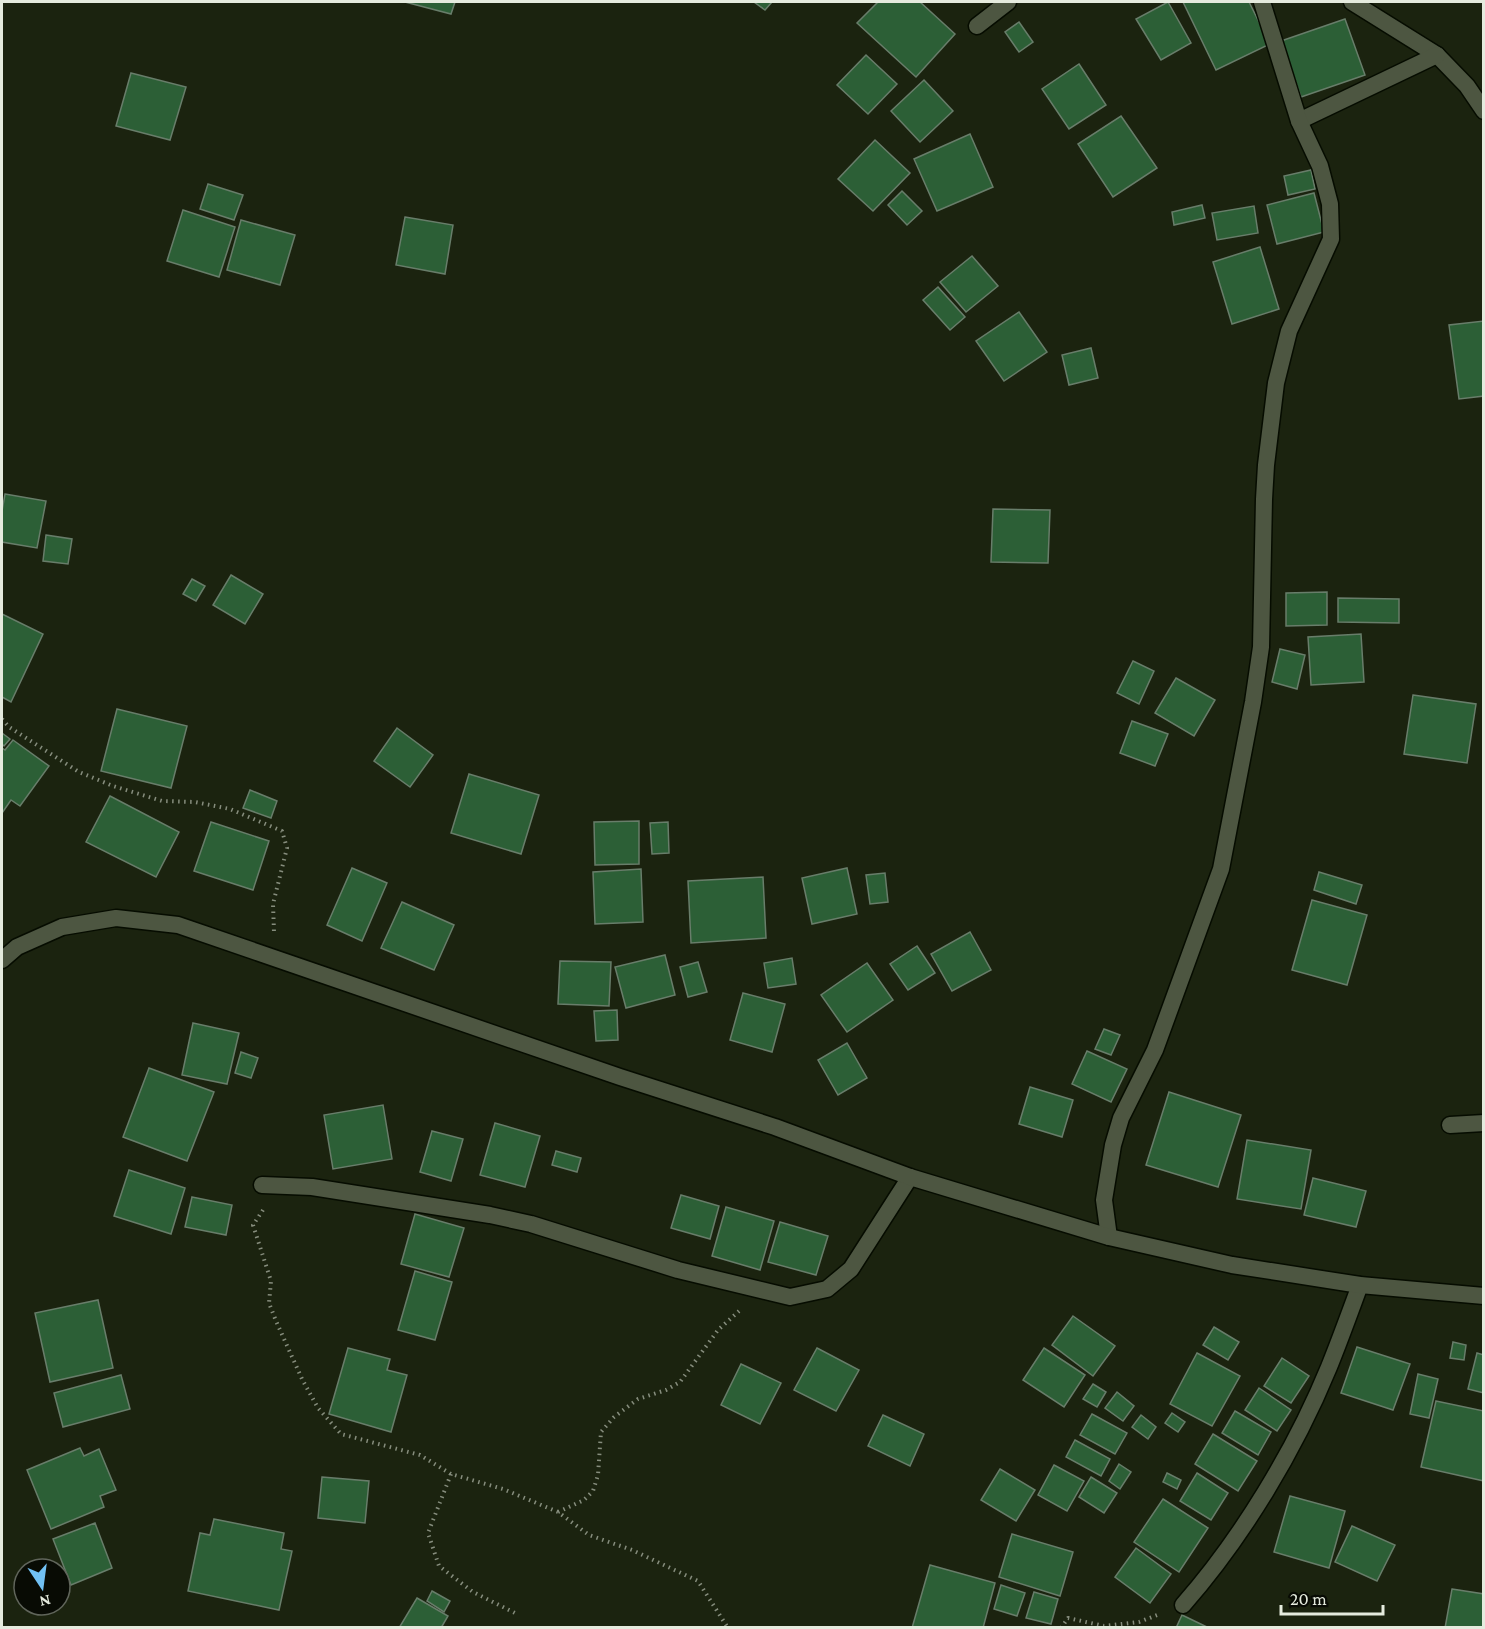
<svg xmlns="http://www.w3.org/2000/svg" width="1485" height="1629" font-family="'Crimson Pro',serif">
<rect width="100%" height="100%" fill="#1b230f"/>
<g fill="#2c5f36" stroke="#687d6a" stroke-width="1.5">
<polygon points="405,2 455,2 451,14"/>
<polygon points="754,2 772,2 765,10"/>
<polygon points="878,2 920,2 955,34 916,77 857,23"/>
<polygon points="1168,2 1191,43 1161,60 1136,19"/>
<polygon points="1183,2 1249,2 1270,44 1216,70"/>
<polygon points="1345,19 1365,75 1301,97 1281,41"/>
<polygon points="1019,22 1033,42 1019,52 1005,32"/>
<polygon points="866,55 897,84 868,114 837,85"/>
<polygon points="1079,64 1106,105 1069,129 1042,89"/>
<polygon points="131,73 186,87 170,140 116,126"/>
<polygon points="924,80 953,111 920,142 891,111"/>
<polygon points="1121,116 1157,168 1113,197 1078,144"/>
<polygon points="970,134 993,187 937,211 914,159"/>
<polygon points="875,140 910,173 873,211 838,179"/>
<polygon points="1311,170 1315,189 1288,195 1284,176"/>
<polygon points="208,184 243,195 234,220 200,209"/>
<polygon points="902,191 922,211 907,225 888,205"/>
<polygon points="1314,193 1324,232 1277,244 1267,205"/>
<polygon points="1202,205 1205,218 1174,225 1172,212"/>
<polygon points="1254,206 1258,233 1217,240 1212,213"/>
<polygon points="183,210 235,227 219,277 167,261"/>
<polygon points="405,217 453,225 445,274 396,265"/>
<polygon points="241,220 295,235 280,285 227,270"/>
<polygon points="1260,247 1279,309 1232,324 1213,262"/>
<polygon points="972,256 998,286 966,312 940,282"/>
<polygon points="938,287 965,317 950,330 923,300"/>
<polygon points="1019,312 1047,352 1004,381 976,341"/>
<polygon points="1484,321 1484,396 1459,399 1449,325"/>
<polygon points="1091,348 1098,378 1069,385 1062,355"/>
<polygon points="5,494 46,501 37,548 2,542 2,511"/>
<polygon points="993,509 1050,510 1048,563 991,562"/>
<polygon points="46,535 72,539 68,564 43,561"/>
<polygon points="231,575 263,594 245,624 213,605"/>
<polygon points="192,579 205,586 196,601 183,594"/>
<polygon points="1327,592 1327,625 1286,626 1286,593"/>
<polygon points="1338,598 1399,599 1399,623 1338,622"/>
<polygon points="2,614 43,634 11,702 2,697"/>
<polygon points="1361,634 1364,682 1311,685 1308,637"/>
<polygon points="1280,649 1305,655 1297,689 1272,682"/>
<polygon points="1133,661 1154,671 1139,704 1117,693"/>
<polygon points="1176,678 1215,700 1194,736 1155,713"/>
<polygon points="1413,695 1476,704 1467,763 1404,754"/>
<polygon points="117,709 187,726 171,788 101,771"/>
<polygon points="1132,721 1168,734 1155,766 1120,753"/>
<polygon points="397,728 433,755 410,787 374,761"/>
<polygon points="2,733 10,739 4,746 2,744"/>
<polygon points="13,740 49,766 20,806 11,800 2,813 2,748 5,750"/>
<polygon points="469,774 539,795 521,854 451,833"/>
<polygon points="250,790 277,801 271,818 243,808"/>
<polygon points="110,796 179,832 156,877 86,842"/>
<polygon points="639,821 639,864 595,865 594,822"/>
<polygon points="211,822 269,841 253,890 194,871"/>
<polygon points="668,822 669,853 652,854 650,823"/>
<polygon points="352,868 387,883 362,941 327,925"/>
<polygon points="847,868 857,914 812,924 802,878"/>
<polygon points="641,869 643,922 595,924 593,872"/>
<polygon points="1319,872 1362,885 1356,904 1314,890"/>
<polygon points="885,873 888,902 870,904 866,875"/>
<polygon points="763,877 766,938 691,943 688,881"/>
<polygon points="1312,900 1367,915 1347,985 1292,970"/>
<polygon points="402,902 454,925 434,970 381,948"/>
<polygon points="970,932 991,970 952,991 931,954"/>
<polygon points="917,946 935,973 908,990 890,964"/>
<polygon points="665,955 675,995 626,1008 615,967"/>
<polygon points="792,958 796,984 768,988 764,963"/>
<polygon points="560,961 611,962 609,1006 558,1004"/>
<polygon points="698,962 707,992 688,997 680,967"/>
<polygon points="867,963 893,1000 847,1032 821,995"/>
<polygon points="743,993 785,1004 772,1052 730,1040"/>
<polygon points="617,1010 618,1040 596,1041 594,1011"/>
<polygon points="193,1023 239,1033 227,1084 182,1075"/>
<polygon points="1104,1029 1120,1035 1111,1055 1095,1049"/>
<polygon points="847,1043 867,1078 838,1095 818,1060"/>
<polygon points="1087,1051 1127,1069 1111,1102 1072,1084"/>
<polygon points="241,1052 258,1058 251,1078 235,1073"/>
<polygon points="149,1068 214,1092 187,1161 123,1137"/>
<polygon points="1030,1087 1073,1100 1062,1137 1019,1124"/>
<polygon points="1169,1092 1241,1115 1218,1187 1146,1165"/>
<polygon points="383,1105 392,1159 333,1169 324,1115"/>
<polygon points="495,1123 540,1136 525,1187 480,1175"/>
<polygon points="432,1131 463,1139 451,1181 420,1172"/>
<polygon points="1247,1140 1311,1150 1301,1209 1237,1199"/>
<polygon points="556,1151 581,1158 577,1172 552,1165"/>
<polygon points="129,1170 185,1188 171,1234 114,1216"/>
<polygon points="1313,1178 1366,1191 1356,1227 1304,1215"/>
<polygon points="681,1195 719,1206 710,1239 671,1228"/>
<polygon points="192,1197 232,1205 226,1235 185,1227"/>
<polygon points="726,1207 774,1221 760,1270 712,1256"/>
<polygon points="415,1214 464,1228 449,1277 401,1264"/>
<polygon points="780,1222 828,1236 816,1275 768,1262"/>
<polygon points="415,1271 452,1282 435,1340 398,1330"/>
<polygon points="98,1300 113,1368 50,1382 35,1313"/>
<polygon points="1073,1316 1115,1346 1093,1376 1052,1345"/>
<polygon points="1214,1327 1239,1342 1228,1360 1203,1345"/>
<polygon points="1453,1342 1466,1345 1464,1360 1450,1358"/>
<polygon points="1357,1347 1410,1364 1393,1410 1341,1393"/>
<polygon points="348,1348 390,1359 387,1370 407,1375 391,1432 329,1414"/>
<polygon points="817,1348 859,1370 836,1411 794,1390"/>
<polygon points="1044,1348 1085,1375 1064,1407 1023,1380"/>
<polygon points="1197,1353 1240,1376 1212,1426 1170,1404"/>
<polygon points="1477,1353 1484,1355 1484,1393 1468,1389"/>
<polygon points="1282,1358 1309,1376 1291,1403 1264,1386"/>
<polygon points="741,1364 781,1383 760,1424 721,1405"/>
<polygon points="1418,1374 1438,1379 1429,1418 1410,1414"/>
<polygon points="121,1375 130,1409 63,1427 54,1393"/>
<polygon points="1093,1384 1106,1392 1097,1407 1083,1399"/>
<polygon points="1259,1388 1291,1410 1277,1431 1245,1410"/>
<polygon points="1117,1392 1134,1406 1123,1421 1105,1408"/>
<polygon points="1436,1401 1484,1411 1484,1481 1421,1467"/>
<polygon points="1235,1411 1271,1432 1258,1455 1222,1433"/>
<polygon points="1172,1413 1185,1422 1178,1432 1165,1423"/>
<polygon points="1092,1414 1127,1433 1115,1454 1080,1435"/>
<polygon points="883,1415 924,1434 910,1466 868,1446"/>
<polygon points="1141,1415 1156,1427 1148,1439 1132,1427"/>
<polygon points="1213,1434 1257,1461 1238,1491 1195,1464"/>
<polygon points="1075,1440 1110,1459 1101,1476 1066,1457"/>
<polygon points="80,1448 84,1456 99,1449 116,1490 100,1496 104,1507 51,1529 27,1470"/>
<polygon points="1119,1464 1131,1472 1120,1489 1109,1481"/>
<polygon points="1054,1465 1084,1481 1067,1511 1038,1495"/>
<polygon points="1000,1469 1035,1490 1016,1521 981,1500"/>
<polygon points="1167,1473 1181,1480 1177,1489 1163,1482"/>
<polygon points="1197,1473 1228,1493 1211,1520 1180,1501"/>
<polygon points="322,1477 369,1481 365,1523 318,1518"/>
<polygon points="1091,1477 1117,1493 1104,1513 1079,1497"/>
<polygon points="1290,1496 1345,1511 1329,1568 1274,1552"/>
<polygon points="1163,1499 1208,1528 1179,1572 1134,1542"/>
<polygon points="214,1519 284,1533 281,1549 292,1551 279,1610 188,1591 200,1533 210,1535"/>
<polygon points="95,1523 112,1568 71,1585 53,1539"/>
<polygon points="1352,1526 1395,1545 1377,1581 1335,1562"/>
<polygon points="1012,1534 1073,1552 1060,1596 999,1577"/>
<polygon points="1136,1548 1171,1574 1150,1603 1115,1577"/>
<polygon points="930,1565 995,1583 983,1628 912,1628"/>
<polygon points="1001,1585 1025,1593 1017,1616 994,1609"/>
<polygon points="1452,1589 1484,1594 1484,1628 1445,1628"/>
<polygon points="432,1591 450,1601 444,1612 427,1601"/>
<polygon points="1034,1592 1058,1599 1051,1624 1026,1618"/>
<polygon points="417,1598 448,1616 441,1628 399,1628"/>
<polygon points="1182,1615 1209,1628 1176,1628"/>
</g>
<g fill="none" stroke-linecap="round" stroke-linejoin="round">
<defs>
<g id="minor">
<polyline points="1352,2 1437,55 1467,86 1484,111"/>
<polyline points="977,26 1008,2"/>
<polyline points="1299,121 1437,55"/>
<polyline points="1450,1125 1484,1123"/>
<polyline points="262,1185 312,1187 490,1215 531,1224 678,1270 790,1297 827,1289 851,1269 910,1177"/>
<polyline points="1109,1237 1104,1200 1113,1145 1121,1118 1155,1050 1221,869 1253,702 1261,647 1264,499 1266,465 1276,383 1289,331 1331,239 1330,204 1320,166 1299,121 1262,2"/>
<path d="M1183,1605C1242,1538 1295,1450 1329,1367C1340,1340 1350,1312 1360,1285"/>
</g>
<polyline id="secondary" points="2,960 17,947 62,927 116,918 178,925 620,1077 775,1127 910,1177 1109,1237 1232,1265 1360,1285 1484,1296"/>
</defs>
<use href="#minor" stroke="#060c00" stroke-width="19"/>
<use href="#secondary" stroke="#060c00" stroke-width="19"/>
<g stroke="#868d7d" stroke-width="4" stroke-dasharray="1.5 4.5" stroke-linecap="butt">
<polyline points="2,719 9,727 79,772 113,786 162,801 195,802 230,809 282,831 287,848 273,904 274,932"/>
<polyline points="263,1210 253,1225 271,1281 269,1303 276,1321 302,1379 318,1408 341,1434 420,1455 451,1474 503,1489 558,1512 589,1535 632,1550 698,1581 728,1628"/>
<polyline points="451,1474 428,1533 439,1566 473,1592 517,1614"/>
<polyline points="558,1512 584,1500 593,1491 598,1475 601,1432 614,1417 638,1399 666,1390 680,1382 718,1330 739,1311"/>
<polyline points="1061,1628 1068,1618 1104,1626 1139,1622 1160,1614"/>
</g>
<use href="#minor" stroke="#4d5641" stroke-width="16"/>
<use href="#secondary" stroke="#4d5641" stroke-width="16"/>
</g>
<rect width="1485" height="1629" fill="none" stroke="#e5ebde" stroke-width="6"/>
<g transform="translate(42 1587) rotate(167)"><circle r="28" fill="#080b04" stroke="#60655b" stroke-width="1.5"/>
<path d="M0-4.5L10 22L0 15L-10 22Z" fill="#71c1f4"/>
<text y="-9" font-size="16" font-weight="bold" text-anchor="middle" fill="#e5ebde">N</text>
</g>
<path d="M1281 1605v9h102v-9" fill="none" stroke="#e5ebde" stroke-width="3"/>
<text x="1290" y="1605" font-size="18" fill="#e5ebde" stroke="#080b04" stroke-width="4.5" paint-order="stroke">20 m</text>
</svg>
